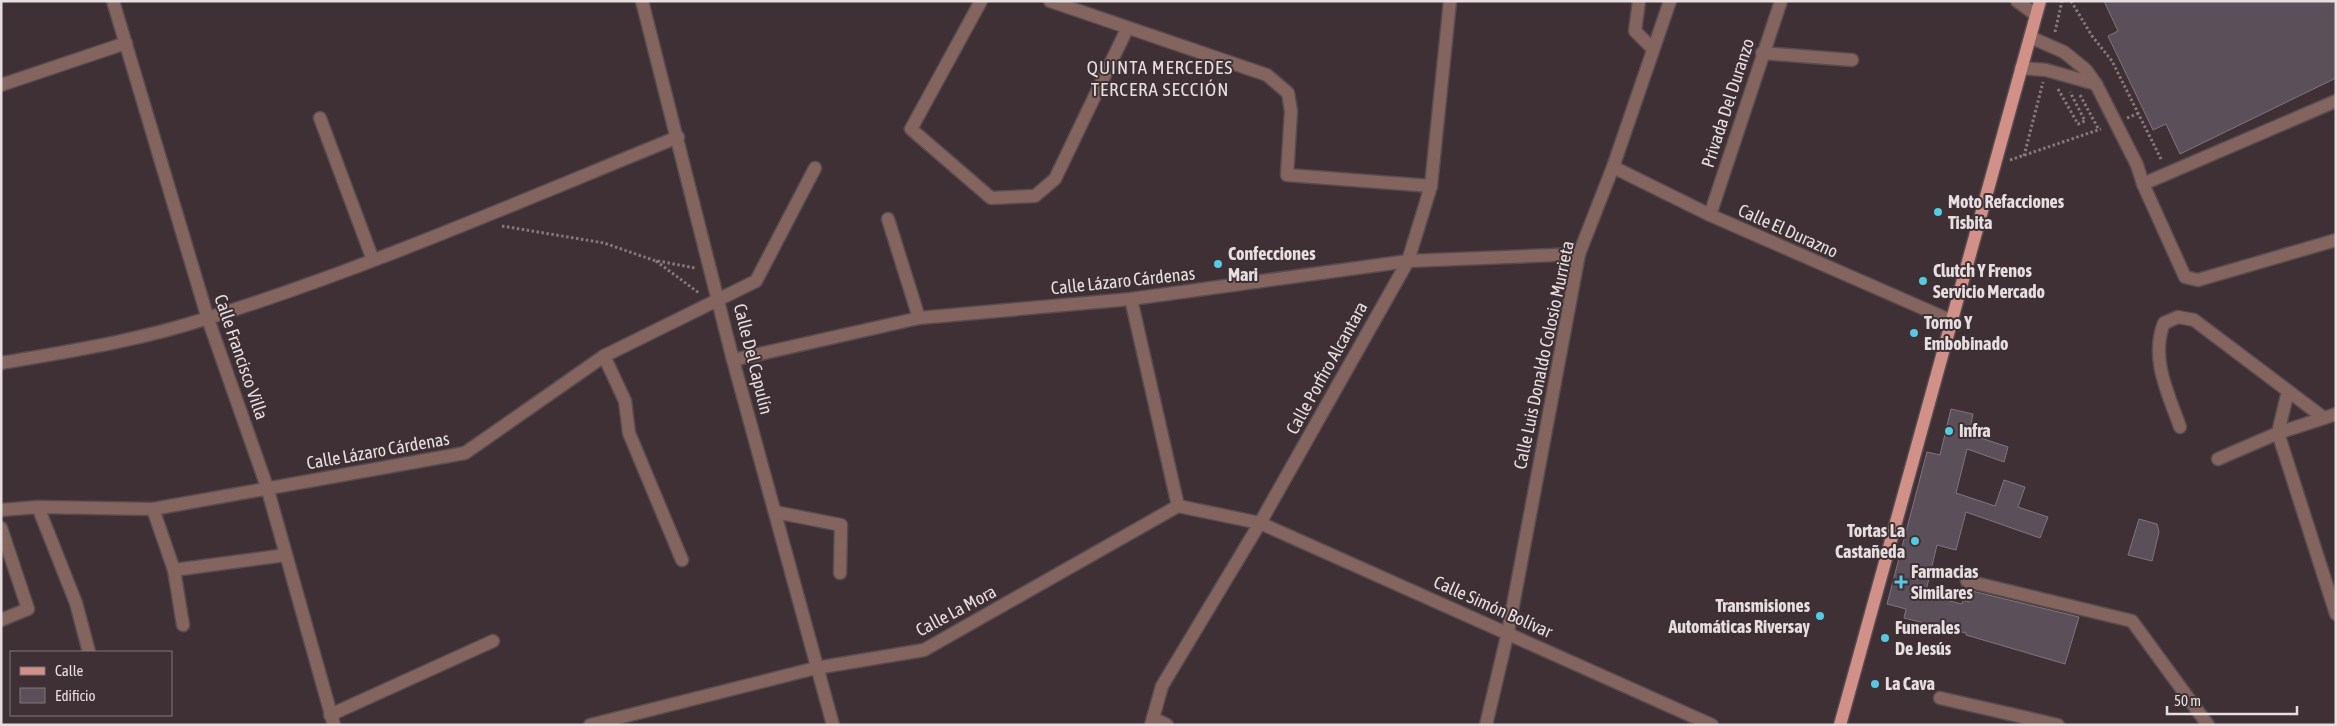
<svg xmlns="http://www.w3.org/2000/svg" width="2337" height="726" font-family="'Asap Condensed',sans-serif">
<rect width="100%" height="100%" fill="#3e3034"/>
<g fill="#5b5059" stroke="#80747e">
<polygon points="2104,1 2336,1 2336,78 2180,154 2166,124 2153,130 2108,36 2118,31"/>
<polygon points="1951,409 1973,414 1969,434 2008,447 2004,462 1967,449 1956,493 1995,506 2004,480 2025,487 2018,507 2048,517 2040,538 1966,512 1956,550 1937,545 1925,595 1962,604 1963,600 1969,602 1972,591 2079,617 2065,664 1966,635 1966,633 1904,618 1906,609 1887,604 1927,452 1940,455"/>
<polygon points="2139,519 2157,524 2159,532 2152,561 2128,555"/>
</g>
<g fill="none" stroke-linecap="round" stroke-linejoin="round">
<defs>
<g id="minor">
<polyline points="113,1 208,319 267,487 334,725"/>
<polyline points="642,1 733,360 833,725"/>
<polyline points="981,1 911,129 991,198 1035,196 1055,179 1127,29"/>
<polyline points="1050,1 1267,75 1288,93 1291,111 1287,175 1431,186"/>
<polyline points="1639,1 1635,31 1652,48"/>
<polyline points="2017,1 2036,15"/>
<polyline points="2030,37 2064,52 2086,70 2096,84 2137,165 2143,184 2185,277 2198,280 2336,240"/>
<polyline points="1762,53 1852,60"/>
<polyline points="2021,68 2046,70 2096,84"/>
<polyline points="1,85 126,43"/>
<polyline points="320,118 373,260"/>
<polyline points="1613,167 1710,215 1952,321"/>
<polyline points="2143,184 2336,101"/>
<polyline points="1710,215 1781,1"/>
<polyline points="888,219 919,318"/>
<polyline points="1131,299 1178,506"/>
<polyline points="604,356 625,401 629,433 682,560"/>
<polyline points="733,360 919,318 1131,299 1408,261 1579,254"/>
<path d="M1,363C71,351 141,340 208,318C368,268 523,200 678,137"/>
<polyline points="2288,391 2278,433 2324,418"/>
<path d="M2180,427C2168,393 2150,358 2164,323L2178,317L2194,320L2324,418L2336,414"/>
<polyline points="2218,459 2278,433 2336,614"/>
<polyline points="38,507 76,603 89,652"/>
<polyline points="153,509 174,570 183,625"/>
<polyline points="1,510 38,507 153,509 465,453 604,356 756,281 815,168"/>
<polyline points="775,512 841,525 840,573"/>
<polyline points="1,528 28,609 1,620"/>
<polyline points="174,570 286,555"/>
<polyline points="1967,581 2132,621 2208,725"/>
<polyline points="1940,698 2058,725"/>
<polyline points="330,715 493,641"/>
<polyline points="1153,718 1167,725"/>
<polyline points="590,725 816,668 924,650 1178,506 1260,523 1712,725"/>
<polyline points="1151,725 1162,686 1260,523 1408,261 1431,186 1450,1"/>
<polyline points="1486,725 1508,632 1579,254 1613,167 1670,1"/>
</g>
<polyline id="major" points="1840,725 2040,1"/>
</defs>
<use href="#minor" stroke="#594c50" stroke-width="15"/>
<use href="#major" stroke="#594c50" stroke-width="15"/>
<g stroke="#85797c" stroke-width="3" stroke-dasharray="2.5 2.5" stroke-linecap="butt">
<polyline points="2071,1 2092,36 2112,61 2162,161"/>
<polyline points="2055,32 2062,1"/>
<polyline points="2058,89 2078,124 2085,121 2070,92"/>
<polyline points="2080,95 2099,130"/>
<polyline points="2127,118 2139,113"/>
<polyline points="2024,156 2043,82"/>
<polyline points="2010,160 2101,129"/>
<polyline points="502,226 604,243 653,260 695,268"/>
<polyline points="656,261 699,293"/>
</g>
<use href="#minor" stroke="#83645f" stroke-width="12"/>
<use href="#major" stroke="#d19188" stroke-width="12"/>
</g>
<g fill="#55cae0" stroke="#3e3034" stroke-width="2">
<circle cx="1938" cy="212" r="5"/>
<circle cx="1218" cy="264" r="5"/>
<circle cx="1923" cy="281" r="5"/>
<circle cx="1914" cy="333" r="5"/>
<circle cx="1949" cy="431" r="5"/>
<circle cx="1915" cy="541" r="5"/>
<path d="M1898.5 574.5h5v5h5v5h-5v5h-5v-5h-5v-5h5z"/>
<circle cx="1820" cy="616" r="5"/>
<circle cx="1885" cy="638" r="5"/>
<circle cx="1875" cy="684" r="5"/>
</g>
<g text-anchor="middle" stroke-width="4" stroke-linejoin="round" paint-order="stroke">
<g font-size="18" fill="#e7dee0" stroke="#3e3034">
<text transform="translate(1728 103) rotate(-72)" y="6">Privada Del Duranzo</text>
<text transform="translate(1788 231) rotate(24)" y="6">Calle El Durazno</text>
<text transform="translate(1123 281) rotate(-6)" y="6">Calle Lázaro Cárdenas</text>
<text transform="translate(1544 355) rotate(-78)" y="6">Calle Luis Donaldo Colosio Murrieta</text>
<text transform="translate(241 357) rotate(71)" y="6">Calle Francisco Villa</text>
<text transform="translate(753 359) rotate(76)" y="6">Calle Del Capulín</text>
<text transform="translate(1327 368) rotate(-61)" y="6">Calle Porfiro Alcantara</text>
<text transform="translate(378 451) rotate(-10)" y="6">Calle Lázaro Cárdenas</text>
<text transform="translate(1493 607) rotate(24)" y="6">Calle Simón Bolívar</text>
<text transform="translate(956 611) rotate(-28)" y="6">Calle La Mora</text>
</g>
<g font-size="18" font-weight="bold" fill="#e7dee0" stroke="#3e3034" text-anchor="start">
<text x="1948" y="208">Moto Refacciones<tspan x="1948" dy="21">Tisbita</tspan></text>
<text x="1228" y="260">Confecciones<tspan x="1228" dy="21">Mari</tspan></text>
<text x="1933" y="277">Clutch Y Frenos<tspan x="1933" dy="21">Servicio Mercado</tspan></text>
<text x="1924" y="329">Torno Y<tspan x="1924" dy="21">Embobinado</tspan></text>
<text x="1959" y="437">Infra</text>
<text x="1905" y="537" text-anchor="end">Tortas La<tspan x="1905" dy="21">Castañeda</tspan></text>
<text x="1911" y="578">Farmacias<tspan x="1911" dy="21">Similares</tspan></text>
<text x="1810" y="612" text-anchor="end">Transmisiones<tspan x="1810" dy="21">Automáticas Riversay</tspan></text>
<text x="1895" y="634">Funerales<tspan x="1895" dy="21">De Jesús</tspan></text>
<text x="1885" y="690">La Cava</text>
</g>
<g font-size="19" letter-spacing="1" fill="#e7dee0" stroke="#3e3034">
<text x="1160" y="74">QUINTA MERCEDES<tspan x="1160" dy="22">TERCERA SECCIÓN</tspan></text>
</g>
</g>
<rect width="2337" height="726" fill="none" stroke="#e7dee0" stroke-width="5"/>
<rect x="10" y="651" width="162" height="65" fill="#3e3034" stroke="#827679"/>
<rect x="20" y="667" width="25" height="8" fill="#d19188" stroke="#827679"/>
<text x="55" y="676" font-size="15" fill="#e7dee0">Calle</text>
<rect x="20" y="688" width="25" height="15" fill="#5b5059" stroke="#827679"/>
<text x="55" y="701" font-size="15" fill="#e7dee0">Edificio</text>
<path d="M2167 706v8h130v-8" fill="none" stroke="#e7dee0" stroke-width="2.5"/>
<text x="2174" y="706" font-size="15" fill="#e7dee0" stroke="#3e3034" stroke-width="4" paint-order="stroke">50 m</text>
</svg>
